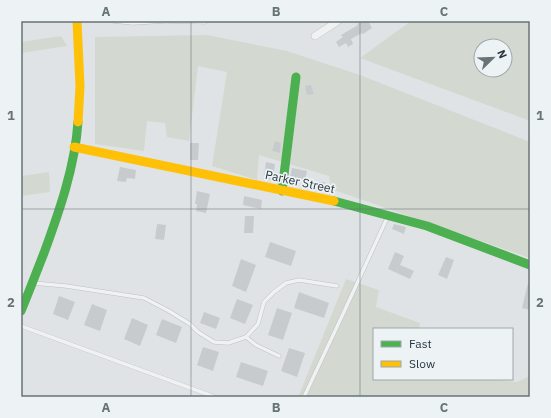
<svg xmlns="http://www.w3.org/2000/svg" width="551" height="418" font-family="'IBM Plex Sans',sans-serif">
<rect width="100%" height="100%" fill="#e0e3e5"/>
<g fill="#d3d9d0" fill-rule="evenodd">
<path d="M411,21H530V121L360,58ZM481,46H505V70H481Z"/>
<polygon points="207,35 287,51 360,75 530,142 530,258 331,189 329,176 259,155 257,180 212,166 227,72 198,66 189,141 167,137 165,123 147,121 144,151 95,144 95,37"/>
<polygon points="61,36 67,46 21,53 21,42"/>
<polygon points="49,172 50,192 21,196 21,176"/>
<polygon points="346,279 379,290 376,307 420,323 419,329 374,329 374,379 487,379 517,382 530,376 530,397 297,397 299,395"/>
</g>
<g fill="#c8cbcd">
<polygon points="363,21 368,21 372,28 363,34 362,33 351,39 353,44 348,47 346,43 339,47 336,42 343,37 341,35 358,25 357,24"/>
<polygon points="311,85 314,94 307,95 305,86"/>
<polygon points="275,141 281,143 280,153 272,151"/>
<polygon points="190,143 199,143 198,160 190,160"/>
<polygon points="266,162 275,164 273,180 264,178"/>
<polygon points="120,167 136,170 135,179 127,178 126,182 117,181"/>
<polygon points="292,168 307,171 305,180 290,177"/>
<polygon points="315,182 325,182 325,192 315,190"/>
<polygon points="197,191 210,194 206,213 196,211 197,204 195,204"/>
<polygon points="244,196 262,200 261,209 243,205"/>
<polygon points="245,216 254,216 253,233 244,233"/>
<polygon points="157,224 166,225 164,240 155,239"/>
<polygon points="394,224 406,227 404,234 392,229"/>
<polygon points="270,242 296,251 291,266 265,257"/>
<polygon points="395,252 404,256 400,265 414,271 410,279 388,269"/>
<polygon points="446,257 454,260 447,279 438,275"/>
<polygon points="241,259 256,265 246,292 232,286"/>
<polygon points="528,283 530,283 530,310 522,308"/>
<polygon points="299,292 329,303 324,318 294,308"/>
<polygon points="59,296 75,302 68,320 53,314"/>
<polygon points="237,299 253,305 245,324 230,318"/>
<polygon points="92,304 107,310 100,331 84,325"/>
<polygon points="277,308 292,313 283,340 268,335"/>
<polygon points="204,312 220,318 216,329 200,323"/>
<polygon points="132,318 148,325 140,346 124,339"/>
<polygon points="162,319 182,327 176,343 156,335"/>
<polygon points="203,347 219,352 213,371 197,365"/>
<polygon points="289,348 305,353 297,377 281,371"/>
<polygon points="241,362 268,371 263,386 236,377"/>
</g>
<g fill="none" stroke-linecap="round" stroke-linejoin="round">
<defs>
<g id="lane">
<polyline points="113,21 133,23 165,21"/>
<polyline points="166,21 205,22"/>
<polyline points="33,283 66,286 144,298 169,311 190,324 198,332 214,342 228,343 246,337 258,324 264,302 274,292 286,283 299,280 337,286"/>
<polyline points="21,326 215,397"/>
<polyline points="246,337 256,345 279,356"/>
<polyline points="304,397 343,314 388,216"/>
</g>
<polyline id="street" points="315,36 338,21"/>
</defs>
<use href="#lane" stroke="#bec1c3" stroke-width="4.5"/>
<use href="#street" stroke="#bec1c3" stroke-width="8"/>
<use href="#lane" stroke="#eff1f2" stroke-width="3.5"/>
<use href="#street" stroke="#eff1f2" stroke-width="7"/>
<g stroke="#4caf50" stroke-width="9">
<polyline points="282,191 296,77"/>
<polyline points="334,201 427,226 530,265"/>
<path d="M21,311C29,292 36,273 44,253C59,212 75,167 78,122"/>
</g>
<g stroke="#ffc107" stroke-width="9">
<polyline points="77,21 80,86 78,122"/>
<polyline points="74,147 334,201"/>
</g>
</g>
<path fill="none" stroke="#687378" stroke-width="1" stroke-opacity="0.55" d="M191,21V397M360,21V397M21,209H530"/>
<g text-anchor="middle" stroke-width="3.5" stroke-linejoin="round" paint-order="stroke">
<g font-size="12" fill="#27363e" stroke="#edf3f5">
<text transform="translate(300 182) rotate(12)" y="4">Parker Street</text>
</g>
</g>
<rect width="551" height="418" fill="none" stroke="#edf3f5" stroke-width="44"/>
<rect x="373" y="328" width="140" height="52" fill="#edf3f5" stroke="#9ea7ac"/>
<rect x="381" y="341" width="20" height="6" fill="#4caf50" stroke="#9ea7ac"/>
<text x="409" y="348" font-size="12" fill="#27363e">Fast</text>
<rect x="381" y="361" width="20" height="6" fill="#ffc107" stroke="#9ea7ac"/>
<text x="409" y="368" font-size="12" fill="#27363e">Slow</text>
<g transform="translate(493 58) rotate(67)"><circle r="19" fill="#edf3f5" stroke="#9ea7ac"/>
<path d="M0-3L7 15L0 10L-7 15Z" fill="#687378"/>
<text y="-6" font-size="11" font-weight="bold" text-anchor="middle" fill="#27363e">N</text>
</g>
<rect x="22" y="22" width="507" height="374" fill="none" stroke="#687378" stroke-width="1.5"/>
<g font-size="13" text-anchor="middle" font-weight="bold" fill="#687378">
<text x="106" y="16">A</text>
<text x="276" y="16">B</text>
<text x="444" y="16">C</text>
<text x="11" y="120">1</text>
<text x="540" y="120">1</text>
<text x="11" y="307">2</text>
<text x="540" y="307">2</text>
<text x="106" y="412">A</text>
<text x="276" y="412">B</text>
<text x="444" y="412">C</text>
</g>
</svg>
